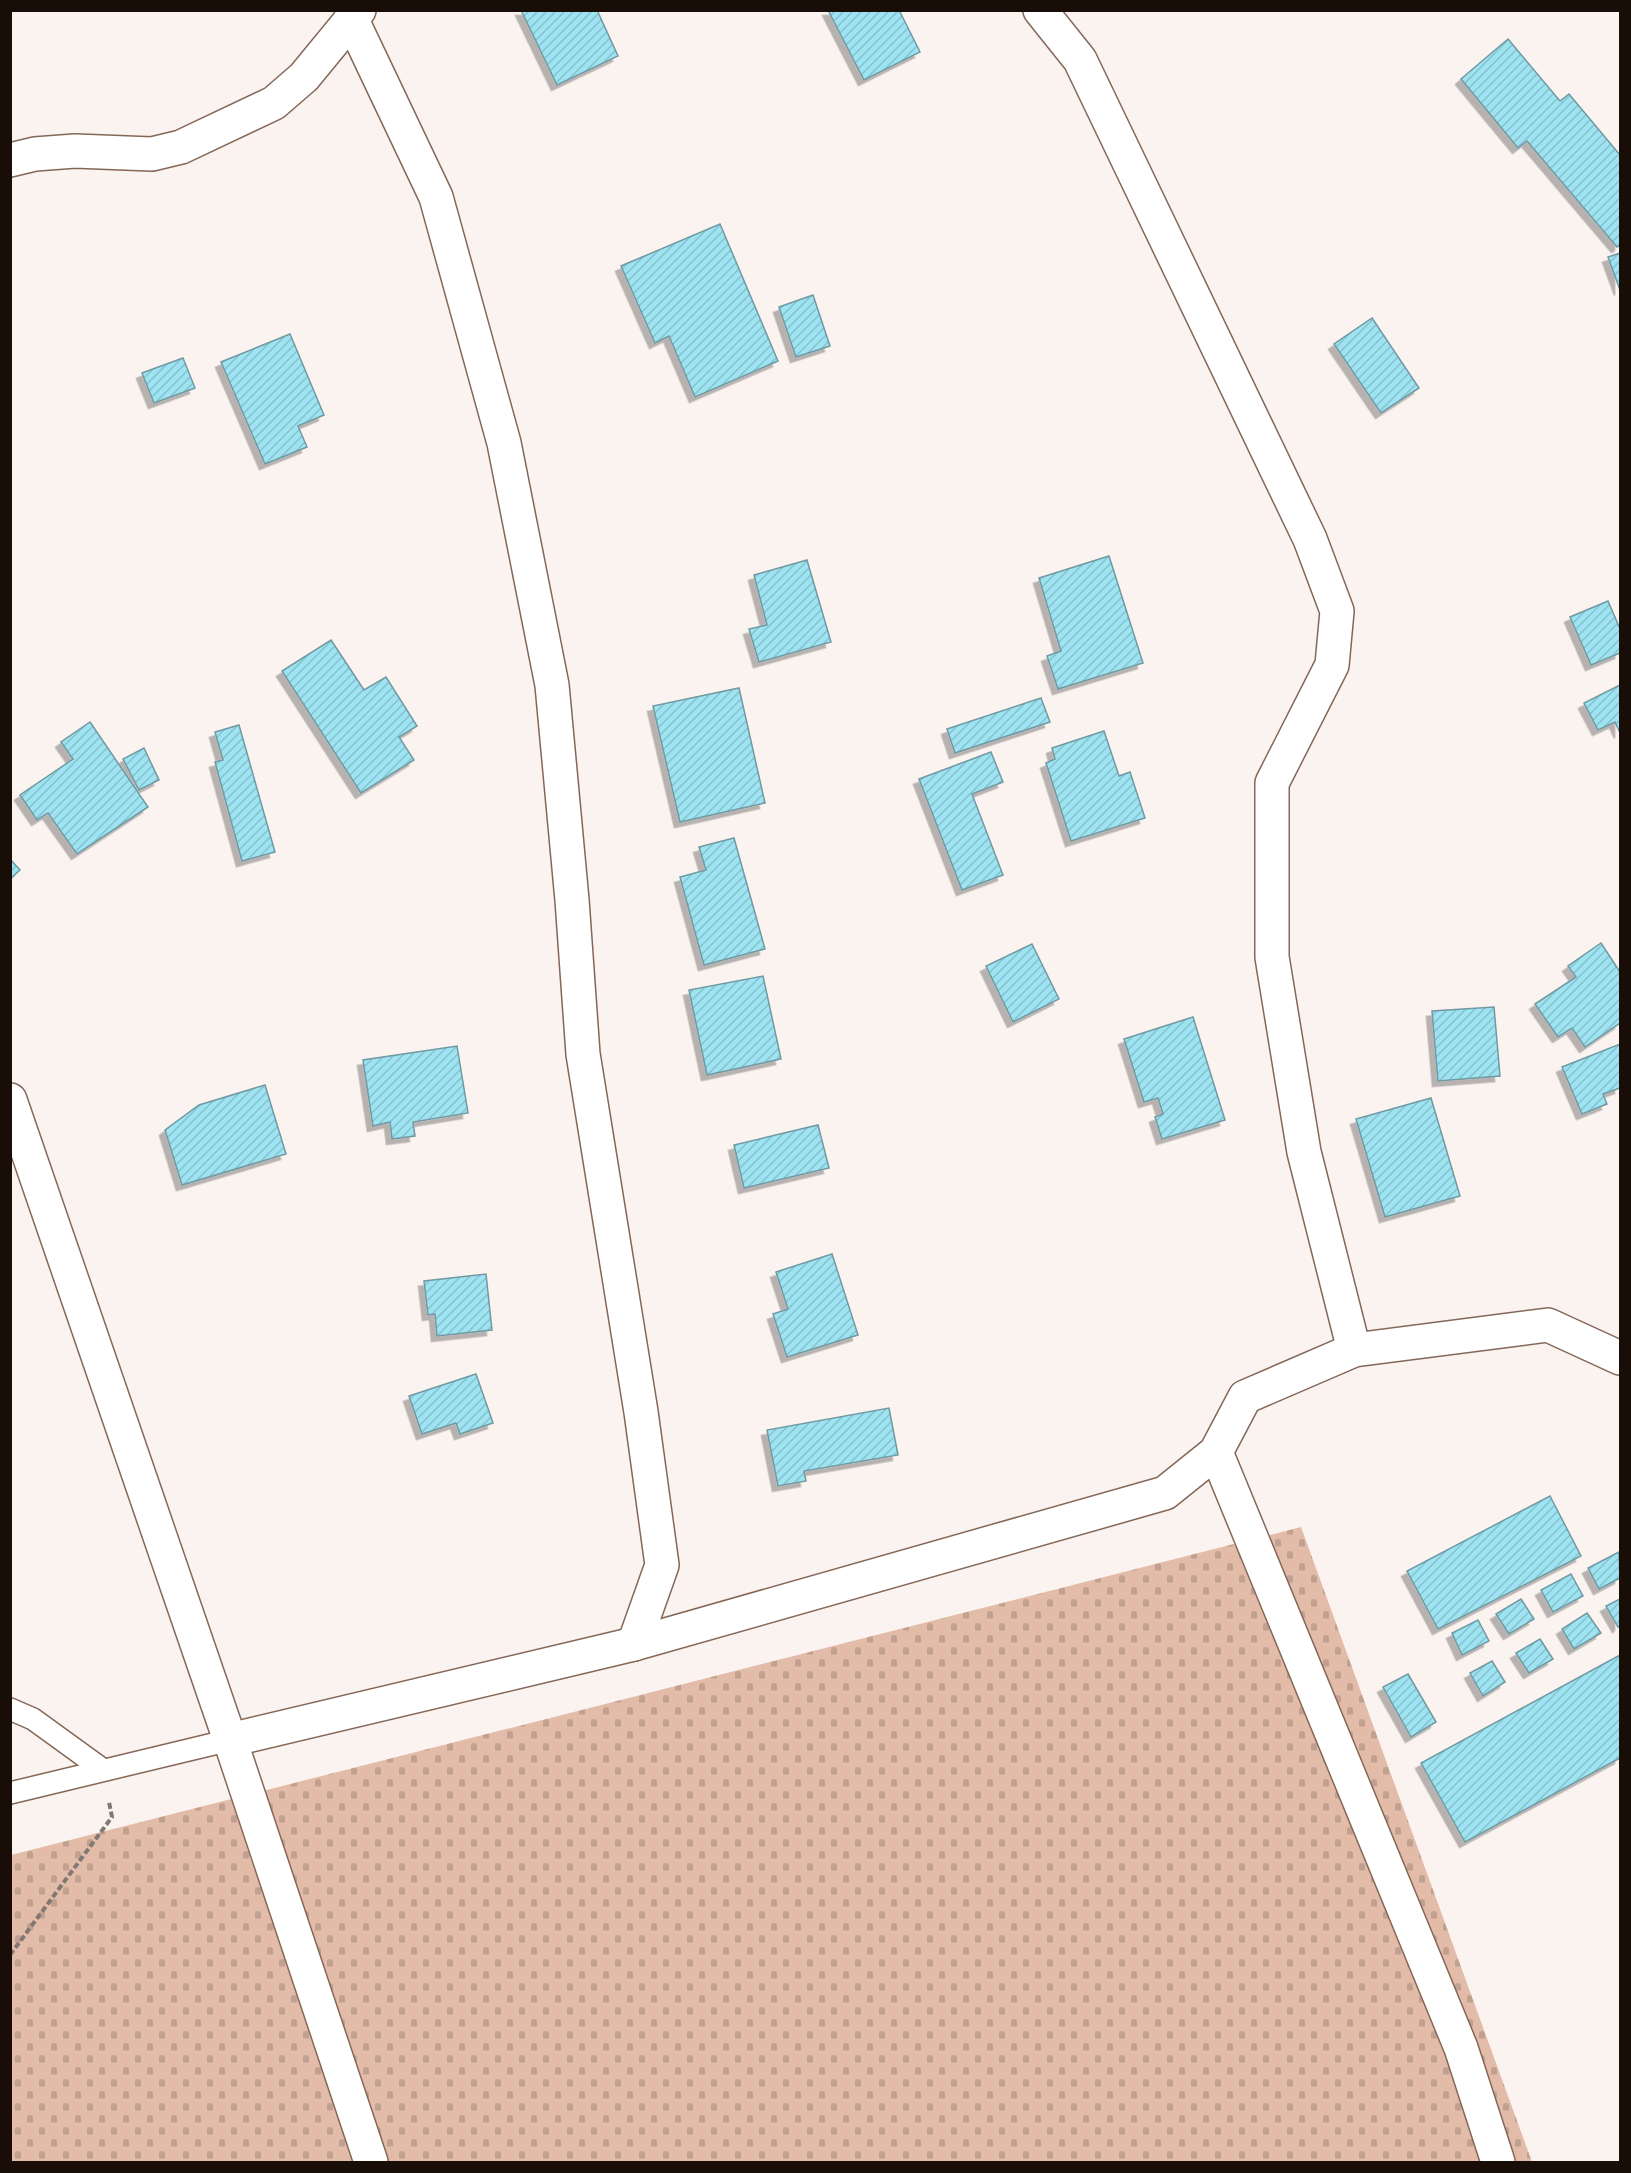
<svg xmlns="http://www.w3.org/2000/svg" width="1631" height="2173" font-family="'Titillium Web',sans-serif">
<defs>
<pattern id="cemetery-stones" width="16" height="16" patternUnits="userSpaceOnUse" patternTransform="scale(1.5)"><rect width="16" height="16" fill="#e3bca9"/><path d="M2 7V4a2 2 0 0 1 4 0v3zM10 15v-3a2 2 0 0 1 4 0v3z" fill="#c2a090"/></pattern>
<pattern id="building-hatch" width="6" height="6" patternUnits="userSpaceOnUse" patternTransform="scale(1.5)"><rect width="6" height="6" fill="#9de3f1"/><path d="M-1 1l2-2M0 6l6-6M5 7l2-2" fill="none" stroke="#86c2cd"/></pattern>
<filter id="shadow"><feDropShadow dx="-5.5" dy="5.5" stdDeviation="0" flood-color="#0004"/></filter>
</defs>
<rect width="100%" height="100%" fill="#faf3ef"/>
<polygon fill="url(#cemetery-stones)" points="1301,1527 1532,2162 11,2162 11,1855"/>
<g fill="url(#building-hatch)" stroke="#7199a2" stroke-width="1.5" filter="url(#shadow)">
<polygon points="521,10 597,10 618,56 557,85"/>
<polygon points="828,10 899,10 920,52 864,80"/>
<polygon points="1508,39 1560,101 1569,94 1620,155 1620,245 1617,247 1527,141 1518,148 1461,79"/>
<polygon points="720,224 778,361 695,397 669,336 655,343 621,266"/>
<polygon points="1620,253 1620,290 1608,257"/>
<polygon points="813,295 830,346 796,357 779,307"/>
<polygon points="1372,318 1419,388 1381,413 1334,344"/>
<polygon points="290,334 324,415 298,426 307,447 265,464 221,362"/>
<polygon points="183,358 195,388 154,403 142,373"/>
<polygon points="1109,556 1143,663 1058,689 1047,656 1061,651 1039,578"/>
<polygon points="807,560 831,642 759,662 749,629 767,625 754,575"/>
<polygon points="1608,601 1620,629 1620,653 1591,665 1570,617"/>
<polygon points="331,640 364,690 386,677 417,726 399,737 414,760 361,793 282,671"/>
<polygon points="1620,685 1620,733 1615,722 1598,730 1584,703"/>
<polygon points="739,688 765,803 680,822 653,706"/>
<polygon points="1041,698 1050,722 955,753 947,729"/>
<polygon points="90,722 148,807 77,854 48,813 37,820 20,795 73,759 61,742"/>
<polygon points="239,725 275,852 242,861 215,762 223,760 215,732"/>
<polygon points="1104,731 1119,776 1130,772 1145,818 1071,841 1046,763 1055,759 1052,748"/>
<polygon points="144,748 159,780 139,790 123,759"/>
<polygon points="991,752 1003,782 972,794 1003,875 962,890 919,779"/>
<polygon points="734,838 765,949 704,965 680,877 706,870 699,847"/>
<polygon points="10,859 20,870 10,879"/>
<polygon points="1601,943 1620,972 1620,1023 1585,1047 1572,1028 1558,1037 1535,1004 1576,977 1568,966"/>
<polygon points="1032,944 1059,999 1013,1022 986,966"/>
<polygon points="763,976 781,1059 707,1075 689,990"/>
<polygon points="1494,1007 1500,1076 1438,1081 1432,1011"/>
<polygon points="1193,1017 1225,1120 1162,1139 1155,1117 1163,1114 1158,1098 1144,1102 1124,1039"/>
<polygon points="1620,1044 1620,1088 1603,1094 1607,1104 1582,1114 1562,1067"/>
<polygon points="457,1046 468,1113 413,1122 415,1136 392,1139 390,1122 373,1126 363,1060"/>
<polygon points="265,1085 286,1154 182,1185 165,1130 199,1105"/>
<polygon points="1431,1098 1460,1196 1385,1217 1356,1119"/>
<polygon points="818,1125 829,1168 744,1188 734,1145"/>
<polygon points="832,1254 858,1335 787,1357 773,1314 788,1309 776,1272"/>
<polygon points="486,1274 492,1330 437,1336 435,1314 428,1315 424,1281"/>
<polygon points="476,1374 493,1423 460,1434 456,1423 422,1434 409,1396"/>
<polygon points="889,1408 898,1455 804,1471 806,1481 778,1486 767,1430"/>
<polygon points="1550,1496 1581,1556 1438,1629 1407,1571"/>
<polygon points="1619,1552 1620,1578 1599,1589 1588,1568"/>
<polygon points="1571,1574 1583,1596 1553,1612 1541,1590"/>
<polygon points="1521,1599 1534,1619 1509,1634 1496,1614"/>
<polygon points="1620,1599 1620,1625 1618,1627 1606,1606"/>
<polygon points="1587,1613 1601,1633 1574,1649 1562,1629"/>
<polygon points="1478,1620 1489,1641 1462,1655 1452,1633"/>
<polygon points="1540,1639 1553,1659 1529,1673 1516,1653"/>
<polygon points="1620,1655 1620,1758 1465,1842 1421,1763"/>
<polygon points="1492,1661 1505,1682 1483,1696 1470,1673"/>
<polygon points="1408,1674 1436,1722 1411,1737 1383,1687"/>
</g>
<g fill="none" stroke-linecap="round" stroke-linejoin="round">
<defs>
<g id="service">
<polyline points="10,1709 33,1719 102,1769"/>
<polyline points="10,1793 230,1740"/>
</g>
<g id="minor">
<polyline points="1040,10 1080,60 1310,539 1337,611 1332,665 1272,783 1272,957 1304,1152 1354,1350"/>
<polyline points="351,18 436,197 504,443 552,685 572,900 583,1054 641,1412 662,1565 634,1644"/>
<polyline points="10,160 35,154 75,151 152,154 181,147 274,103 304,77 359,10"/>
<polyline points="10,1100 230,1740 371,2162"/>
<polyline points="1216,1452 1461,2048 1498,2162"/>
<polyline points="230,1740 634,1644 1165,1493 1216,1452 1245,1397 1354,1350 1548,1325 1620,1358"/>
</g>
</defs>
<use href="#service" stroke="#856757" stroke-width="24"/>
<use href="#minor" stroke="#856757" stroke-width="36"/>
<polyline stroke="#817873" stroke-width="4" stroke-dasharray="6 3" stroke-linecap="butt" points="10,1955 112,1817 109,1802"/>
<use href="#service" stroke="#fff" stroke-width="21"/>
<use href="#minor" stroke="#fff" stroke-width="33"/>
</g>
<rect width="1631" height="2173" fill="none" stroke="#180d07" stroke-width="24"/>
</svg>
